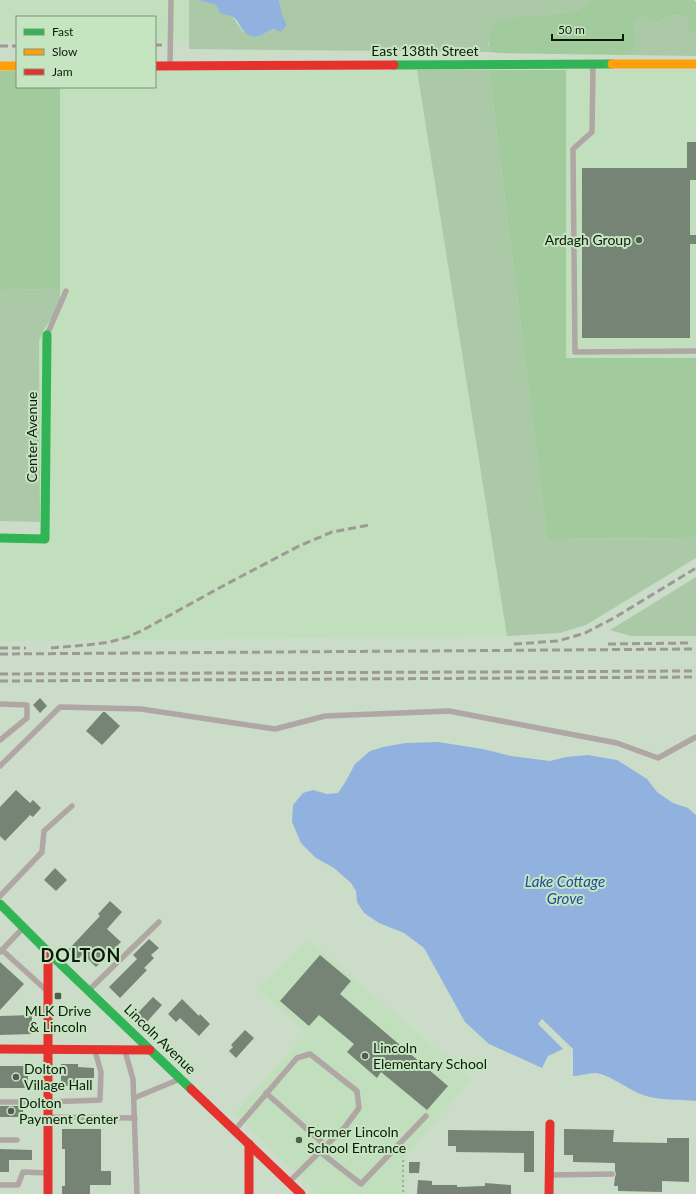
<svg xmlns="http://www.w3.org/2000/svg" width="696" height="1194" font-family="Lato,sans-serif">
<rect width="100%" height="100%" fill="#cbddc9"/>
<g fill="#c1debd">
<polygon points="0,0 189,0 189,41 155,41 155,17 17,17 17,41 0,41"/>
<polygon points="417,70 507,636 0,641 0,542 40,542 38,356 39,341 44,329 60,308 60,87 155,87 155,71"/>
<rect x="566" y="70" width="130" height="288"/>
<polygon points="308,939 472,1079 406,1157 406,1194 318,1194 235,1113 306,1033 257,988"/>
</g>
<g fill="#abc9a7">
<path d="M189,0H198L216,5L220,13L232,16L243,32L264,34C270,29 274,29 282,31L287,25L282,14L279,0H589L584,7L571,12L536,16L488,43L490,52L189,49Z"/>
<path d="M685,15L689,21L693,33L696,34V56L626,55L634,51L636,43L635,21L644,17C660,31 657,19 672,16C676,15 681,15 685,15Z"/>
<polygon points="417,70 489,70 547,539 686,538 696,537 696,558 586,625 560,633 507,636"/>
<polygon points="60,289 60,308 44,329 39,341 40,522 0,521 0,290"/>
<polygon points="696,577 696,636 630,636 610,630"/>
</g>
<g fill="#a1cb9c">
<path d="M589,0H694L696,2V34L688,31L689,21L685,15C681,15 676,15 672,16C657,19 660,31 644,17L635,21L636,43L634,52L626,55L499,53L490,52C487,40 490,31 497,20L571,12L584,7Z"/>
<polygon points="489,70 566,70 566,358 696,358 696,537 686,538 547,539"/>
<polygon points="0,71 17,71 17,87 60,87 60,289 0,290"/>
</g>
<g fill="#91b2de">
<path d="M198,0H279L282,14L287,25L282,31H277L274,29C268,30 265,34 259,36C242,40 241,21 233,17C229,15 224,15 220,13L216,5Z"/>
<path d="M438,742L483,749L511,756L550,761L566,757L588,755L617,760L647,779L657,792L673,803L688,808L696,815V1101C677,1099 662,1101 643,1095C631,1091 607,1073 595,1073C588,1073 581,1076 573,1076V1049L542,1019L538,1024L563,1049L548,1056L542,1068L489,1044L465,1022L424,948L404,933L379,923L364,913L357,902L356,891L351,883L334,868L316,858L301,843L292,822L293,805L303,793L313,790L327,794L338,793L346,781L355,764L370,751L383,747L405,743Z"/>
</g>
<g fill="#768475">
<polygon points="687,142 696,142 696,180 690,180 690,235 696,235 696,244 690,244 690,338 582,338 582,168 687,168"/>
<polygon points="40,698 47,706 40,713 33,705"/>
<polygon points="103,712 105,712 120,726 102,745 86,731"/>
<polygon points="16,790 30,803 33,800 41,808 33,817 30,815 5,841 0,836 0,807"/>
<polygon points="55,868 67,880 56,891 44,880"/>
<polygon points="110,901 122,912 107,929 121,942 96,967 83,954 78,959 68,950 100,916 98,914"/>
<polygon points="149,939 159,948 151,955 154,958 144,968 147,970 120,998 109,987 137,959 133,955"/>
<polygon points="320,955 351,981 340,994 448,1086 427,1110 381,1072 377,1078 347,1052 354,1044 319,1015 309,1026 280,1001"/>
<polygon points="0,962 24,984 0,1010"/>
<polygon points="153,997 162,1005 145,1024 135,1016"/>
<polygon points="182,999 199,1016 200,1014 210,1024 199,1036 180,1018 176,1022 168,1014"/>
<polygon points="32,1015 32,1034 0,1035 0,1016"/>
<polygon points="245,1030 254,1038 236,1058 229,1051 233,1047 231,1045"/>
<polygon points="61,1064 78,1064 78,1067 94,1068 94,1078 79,1078 79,1086 61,1086"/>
<rect x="0" y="1066" width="28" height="22"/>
<rect x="0" y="1106" width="23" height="11"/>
<polygon points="62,1129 101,1129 101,1171 111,1171 111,1185 90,1185 90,1194 62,1194 62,1186 65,1186 65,1149 62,1149"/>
<polygon points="564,1129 614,1130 613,1142 667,1143 667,1138 689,1138 689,1182 662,1181 662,1192 618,1191 618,1186 614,1186 615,1177 616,1174 615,1171 615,1163 573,1162 573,1155 564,1155"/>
<polygon points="448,1130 534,1131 534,1172 524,1172 524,1153 456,1152 456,1146 448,1146"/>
<polygon points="0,1149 32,1150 32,1160 9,1160 9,1172 0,1172"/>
<polygon points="409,1162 420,1162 419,1173 409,1173"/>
<polygon points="418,1180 432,1181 432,1185 457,1185 457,1187 485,1186 485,1183 511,1185 511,1194 417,1194"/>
</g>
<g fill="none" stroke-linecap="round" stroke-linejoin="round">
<polyline stroke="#9b9993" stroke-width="1.5" stroke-dasharray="2 3" stroke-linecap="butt" points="403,1160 403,1194"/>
<g stroke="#b0a6a3" stroke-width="5.5">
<polyline points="170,65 171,0"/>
<polyline points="593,65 592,132 573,149 575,352 696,351"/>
<polyline points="47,335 66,291"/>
<polyline points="0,704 27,705 27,718 0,740"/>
<polyline points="0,766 60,707 141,709 275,729 325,716 449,711 617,743 658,758 696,737"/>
<polyline points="0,896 42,852 44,831 72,806"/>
<polyline points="2,950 45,989"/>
<polyline points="0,952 23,928"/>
<polyline points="89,990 159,922"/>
<polyline points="125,1051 133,1079 137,1194"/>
<polyline points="266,1093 326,1146"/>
<polyline points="134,1098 180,1079"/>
<polyline points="0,1102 48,1102 100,1100 101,1072 95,1051"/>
<polyline points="48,1117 135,1118"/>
<polyline points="235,1130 297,1058 310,1054 357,1091 359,1108 345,1127 289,1182"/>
<polyline points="0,1140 17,1140"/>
<polyline points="320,1152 361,1184 426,1116"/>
<polyline points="551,1175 612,1174"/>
<polyline points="0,1185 18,1185 23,1172 47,1173"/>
</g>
<g stroke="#30b455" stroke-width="9">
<polyline points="394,65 612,64"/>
<polyline points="0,538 45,539 47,335"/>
<polyline points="0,904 48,952 191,1089"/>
</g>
<g stroke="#ff9f0a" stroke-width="9">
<polyline points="612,64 696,64"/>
<polyline points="0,66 17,66"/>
</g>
<g stroke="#e5322d" stroke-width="9">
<polyline points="155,66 394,65"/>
<polyline points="48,952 48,1194"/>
<polyline points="0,1049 150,1050"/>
<polyline points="191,1089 301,1194"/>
<polyline points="249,1144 249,1194"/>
<polyline points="549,1194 550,1124"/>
</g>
<g stroke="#9c9a93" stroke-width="3" stroke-dasharray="8 4" stroke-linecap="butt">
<polyline points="155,45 162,45"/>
<polyline points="0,46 17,46"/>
<polyline points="514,644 558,641 585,633 614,618 696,568"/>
<polyline points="608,644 690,643"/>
<polyline points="0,648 26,648"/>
<polyline points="51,648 87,645 110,642 128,637 143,630 221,587 299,546 332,532 369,525"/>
<polyline points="0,654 696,649"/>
<polyline points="0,674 696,671"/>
<polyline points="0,681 696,677"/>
</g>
</g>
<g fill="#505e4e" stroke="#c5e5c1" stroke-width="1.5">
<circle cx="639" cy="240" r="4"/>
<rect x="54" y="992" width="8" height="8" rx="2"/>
<circle cx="365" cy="1056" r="4"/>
<circle cx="16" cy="1077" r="4"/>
<circle cx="11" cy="1111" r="4"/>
<circle cx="299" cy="1140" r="4"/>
</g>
<g text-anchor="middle" stroke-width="4" stroke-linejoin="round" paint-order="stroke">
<g font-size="14" fill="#0e190c" stroke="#c5e5c1">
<text x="425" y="56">East 138th Street</text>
<text transform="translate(32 437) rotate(-90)" y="5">Center Avenue</text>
<text transform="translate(160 1039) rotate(44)" y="5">Lincoln Avenue</text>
</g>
<g font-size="14" fill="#0e190c" stroke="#c5e5c1" text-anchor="start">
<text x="631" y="245" text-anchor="end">Ardagh Group</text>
<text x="58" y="1016" text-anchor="middle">MLK Drive<tspan x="58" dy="16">&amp; Lincoln</tspan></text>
<text x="373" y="1053">Lincoln<tspan x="373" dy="16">Elementary School</tspan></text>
<text x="24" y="1074">Dolton<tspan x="24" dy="16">Village Hall</tspan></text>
<text x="19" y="1108">Dolton<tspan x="19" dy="16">Payment Center</tspan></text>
<text x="307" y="1137">Former Lincoln<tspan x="307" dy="16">School Entrance</tspan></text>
</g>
<g font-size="15" font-style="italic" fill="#214b9f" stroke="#c5e5c1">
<text x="565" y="887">Lake Cottage<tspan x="565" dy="17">Grove</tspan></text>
</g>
<g font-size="18" font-weight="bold" letter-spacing="1" fill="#0e190c" stroke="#c5e5c1">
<text x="81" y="962">DOLTON</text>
</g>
</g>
<rect x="16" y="16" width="140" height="72" fill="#c5e5c1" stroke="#7c9379"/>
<rect x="24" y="29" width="20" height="6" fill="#30b455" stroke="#7c9379"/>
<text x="52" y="36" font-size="12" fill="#0e190c">Fast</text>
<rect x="24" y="49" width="20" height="6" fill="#ff9f0a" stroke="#7c9379"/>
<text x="52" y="56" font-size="12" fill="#0e190c">Slow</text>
<rect x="24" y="69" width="20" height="6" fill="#e5322d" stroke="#7c9379"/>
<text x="52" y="76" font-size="12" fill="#0e190c">Jam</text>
<path d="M552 34v6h71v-6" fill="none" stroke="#0e190c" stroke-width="2"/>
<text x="558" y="34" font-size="12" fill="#0e190c" stroke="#c5e5c1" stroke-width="3" paint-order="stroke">50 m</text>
</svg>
